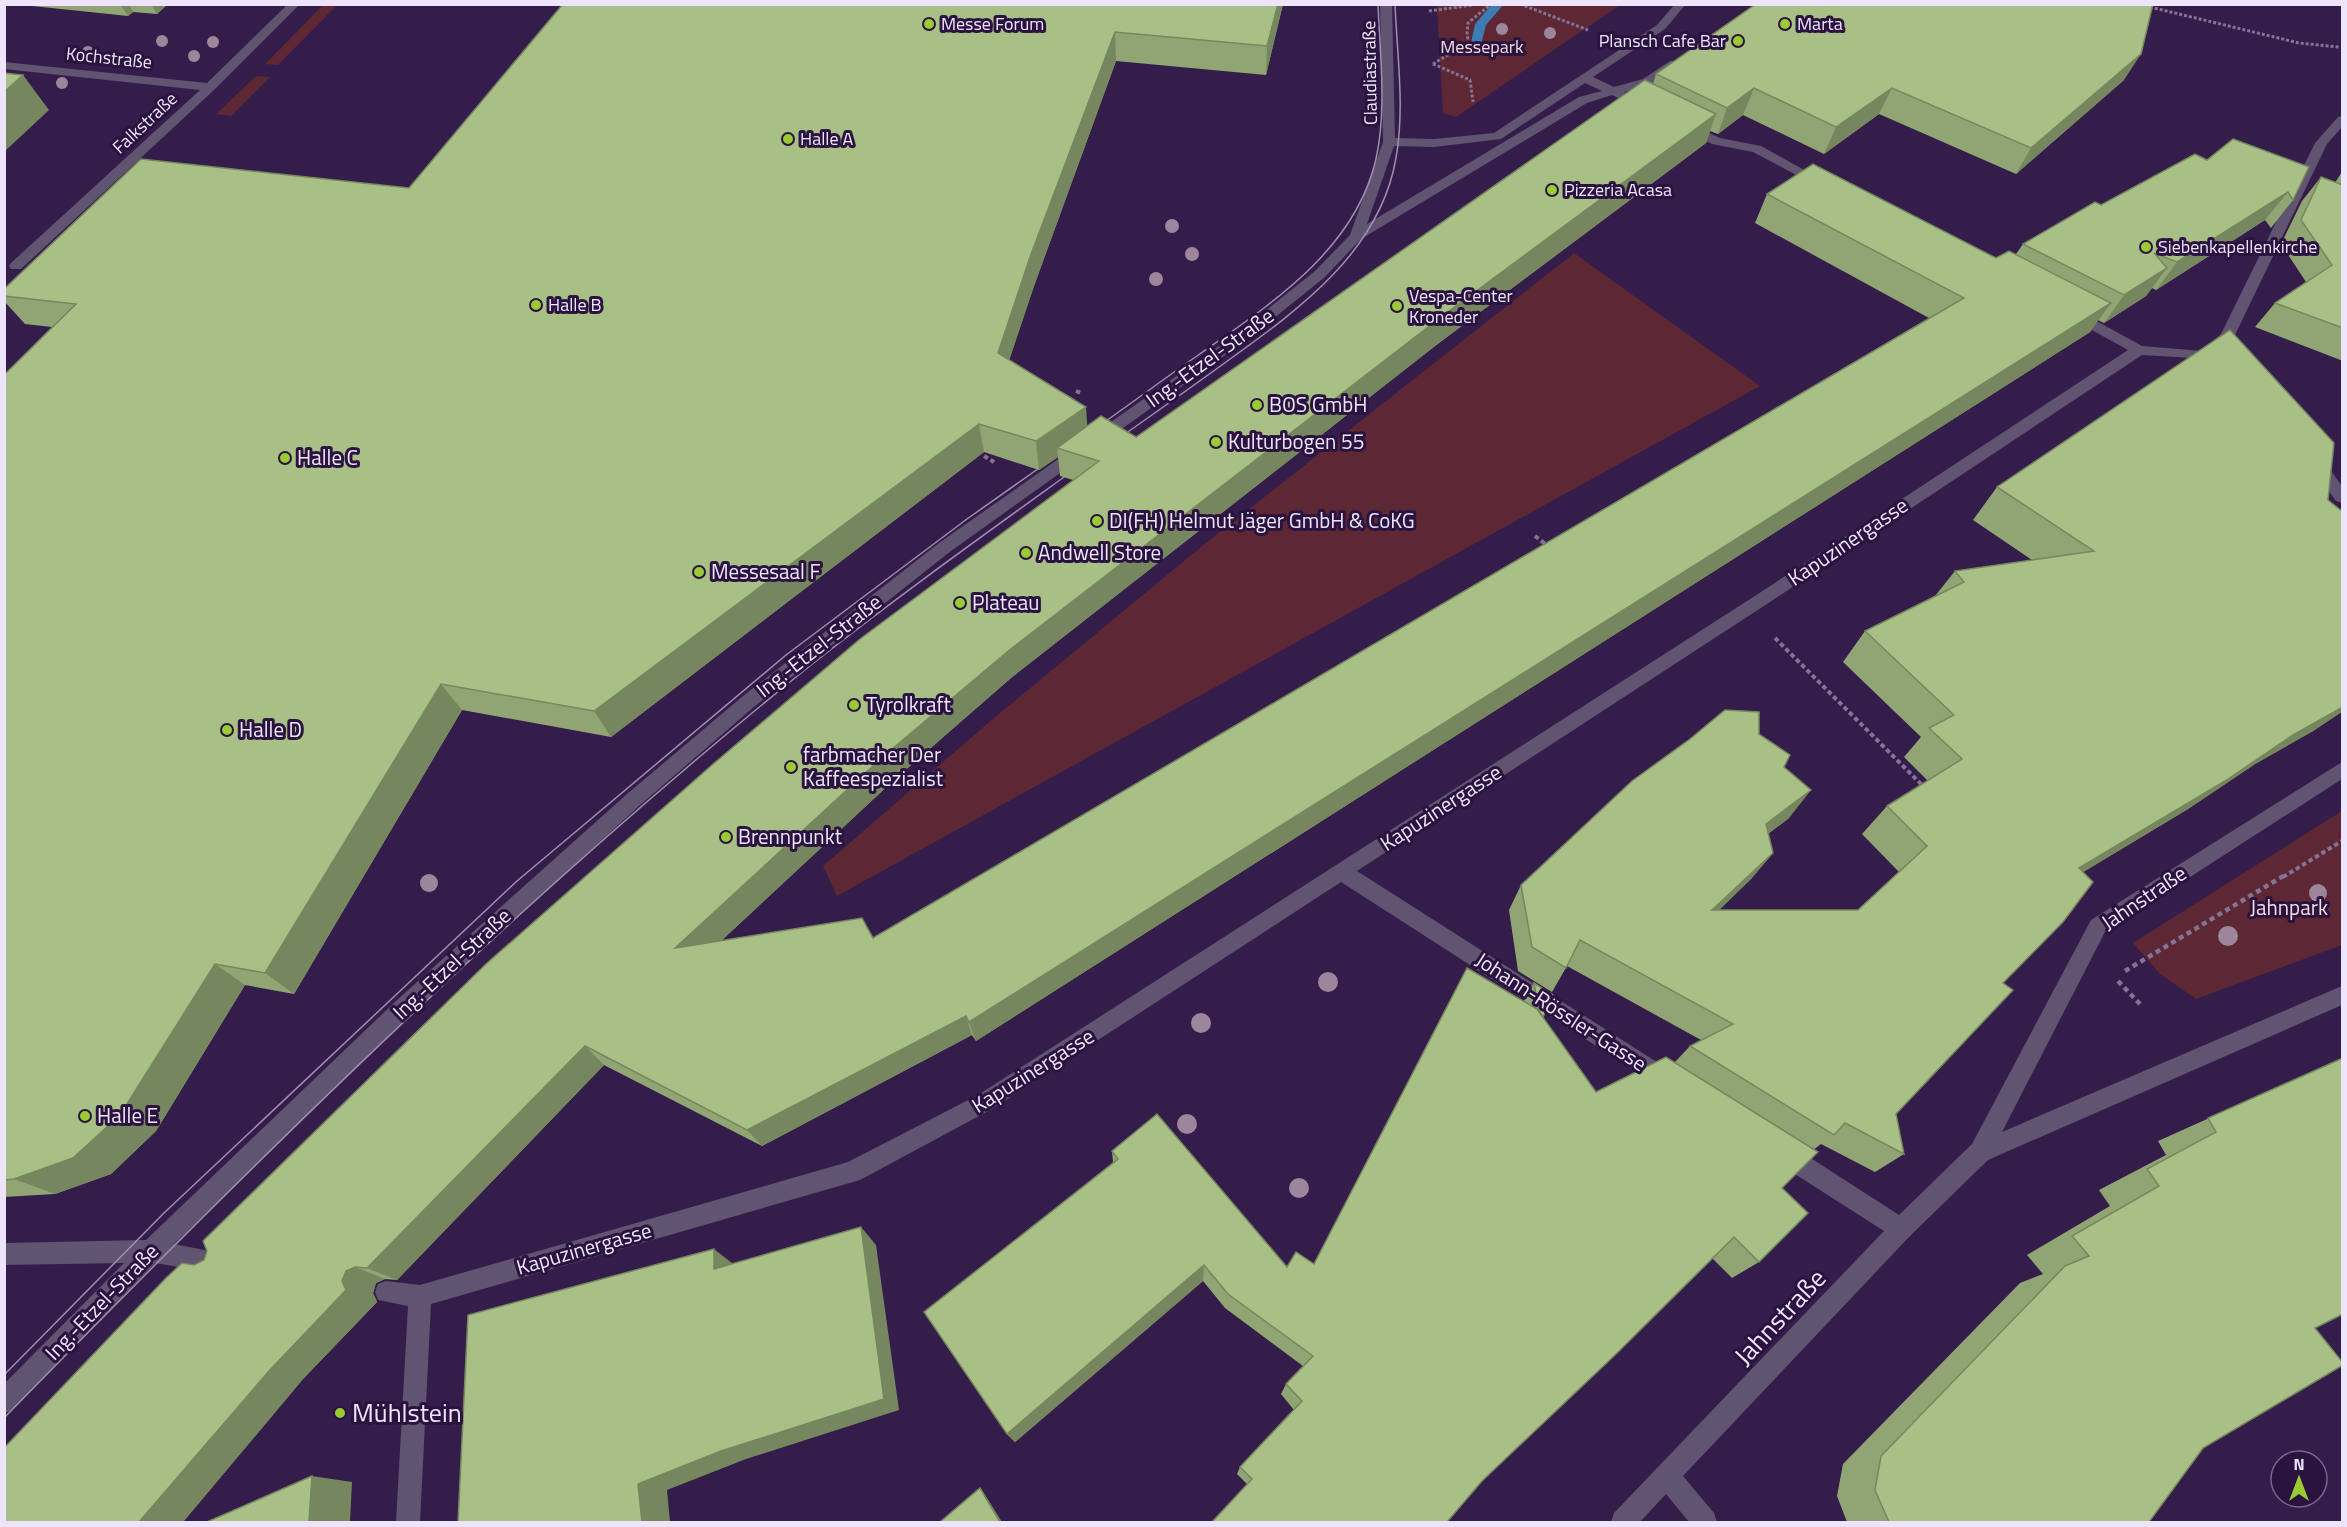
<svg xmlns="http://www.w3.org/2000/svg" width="2347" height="1527" font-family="'Titillium Web',sans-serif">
<rect width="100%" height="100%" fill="#341d4a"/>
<g fill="#5d2734">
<polygon points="323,5 337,5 278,65 265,64"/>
<polygon points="1437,5 1437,4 1620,5 1456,117 1443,113"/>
<polygon points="256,76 270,77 231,116 216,114"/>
<polygon points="1574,253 1760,386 837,896 823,866 988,723 1201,547"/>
<polygon points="2342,811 2342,945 2196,999 2160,974 2133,943"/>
</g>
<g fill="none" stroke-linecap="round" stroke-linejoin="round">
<polygon fill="#3c7cb2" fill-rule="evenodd" points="1492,4 1504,4 1486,25 1481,45 1473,45 1471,43 1475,24"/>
<g stroke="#847396" stroke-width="3" stroke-dasharray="3 2" stroke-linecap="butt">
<polyline points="1520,4 1588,30"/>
<polyline points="2150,7 2299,43 2339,47"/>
<polyline points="1429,11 1480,4"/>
<polyline points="1433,64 1469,42 1467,35 1468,23 1491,4"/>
<polyline points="1433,64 1470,80 1473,102"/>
</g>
<g stroke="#847396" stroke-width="4" stroke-dasharray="4.5 3" stroke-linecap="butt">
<polyline points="1076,391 1081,393"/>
<polyline points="984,456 994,462"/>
<polyline points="1535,536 1548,546"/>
<polyline points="1775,638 1924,787"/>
<polyline points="2283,877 2342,841"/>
</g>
<g stroke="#847396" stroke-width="4.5" stroke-dasharray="5 4" stroke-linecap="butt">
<polyline points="2125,971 2285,875"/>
<polyline points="2118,981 2140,1004"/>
</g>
<g fill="#615470" fill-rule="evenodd">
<polygon points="288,4 300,4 214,90 21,269 11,269 9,266 11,263 200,90 4,69 4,62 207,83"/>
<path d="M1380,4H1392L1395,138L1434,139L1494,133L1657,25L1675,4H1686L1665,29L1593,77L1614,87L1643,79L1670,61H1678V65L1651,85L1624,92L1648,103V109H1640L1612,95L1587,103L1361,239L1325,277L1249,338L951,551L755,706L639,806L411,1014L174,1244L235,1256L238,1264L235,1272L227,1275L155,1263L12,1410L4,1414V1384L124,1263L4,1265V1243L146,1240L397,1000L627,794L743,696L939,543L1239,332L1315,271L1350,235L1383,142ZM1585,83L1602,91L1579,97L1367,224L1394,146L1434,147L1501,139Z"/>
<polygon points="2342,116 2342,127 2327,144 2234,337 2210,359 2142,355 1773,600 1357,871 1674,1073 1677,1080 1674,1087 1667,1090 1660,1087 1341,882 992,1109 860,1180 431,1304 420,1522 396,1522 408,1306 378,1300 375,1292 378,1284 386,1281 420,1285 848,1162 978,1095 1761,592 2128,350 2070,318 2068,315 2070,312 2080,312 2142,346 2202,351 2221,334 2315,143 2338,117"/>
<polygon points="1687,123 1720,138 1761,146 1828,183 1822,187 1817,186 1753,152 1712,144 1683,130 1681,127"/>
<polygon points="2317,458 2322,459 2342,486 2342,503 2336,501 2309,463 2312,459"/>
<polygon points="2342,762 2342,779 2105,932 2002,1132 2342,986 2342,1005 1988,1160 1909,1237 1683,1476 1714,1513 1717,1522 1689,1522 1666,1494 1640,1522 1611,1522 1614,1513 1884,1231 1776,1162 1773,1154 1776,1146 1784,1143 1792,1146 1899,1215 1972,1144 2091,920"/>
</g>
<g stroke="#9e8eaf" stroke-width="1.5">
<path d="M1093,430C1128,406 1162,380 1197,356C1269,305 1355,251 1376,159C1387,109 1380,55 1378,4"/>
<path d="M1115,441C1152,415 1189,389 1226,362C1298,310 1380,252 1396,158C1405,108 1397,55 1395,4"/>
<polyline points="4,1375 164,1213 517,881 786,655 967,519 1052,459"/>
<path d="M4,1418C261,1155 524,895 811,665C898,596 988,532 1078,467"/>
</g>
</g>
<g fill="#9d869c">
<circle cx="1502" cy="29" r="6"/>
<circle cx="1550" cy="33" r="6"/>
<circle cx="162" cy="41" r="6"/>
<circle cx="213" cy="42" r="6"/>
<circle cx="88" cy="52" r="6"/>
<circle cx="194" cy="56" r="6"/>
<circle cx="143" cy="62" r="6"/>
<circle cx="62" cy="83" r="6"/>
<circle cx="1172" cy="226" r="7"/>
<circle cx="1192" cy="254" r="7"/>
<circle cx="1156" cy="279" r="7"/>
<circle cx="429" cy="883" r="9"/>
<circle cx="2318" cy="893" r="9"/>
<circle cx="2228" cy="936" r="10"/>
<circle cx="1328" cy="982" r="10"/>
<circle cx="1201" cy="1023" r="10"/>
<circle cx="1187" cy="1124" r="10"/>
<circle cx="1299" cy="1188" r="10"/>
</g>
<g fill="#90a573">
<polygon points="13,4 168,4 157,14 133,12 128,16"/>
<polygon points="563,4 1283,4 1266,75 1116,61 1034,286 1009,360 1087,426 1136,437 1653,84 1656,74 2124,80 2016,174 1879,114 1824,154 1743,115 1718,134 1710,131 1706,143 1435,346 1011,678 894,780 721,941 873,938 1929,318 1755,223 1767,194 1996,258 2016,254 2023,244 2101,205 2207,160 2309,167 2293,200 2271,228 2265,220 2156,290 2152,288 2146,296 2104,323 2098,320 2090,332 976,1041 972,1035 762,1146 604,1065 397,1280 385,1279 376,1283 373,1293 377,1302 303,1379 183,1522 4,1522 194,1265 204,1260 1073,480 1060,476 1058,457 1039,470 984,452 611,737 462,710 294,994 245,985 156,1131 111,1174 55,1194 4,1197 4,375 52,327 25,324 4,301 4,289 409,188"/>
<polygon points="2343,170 2343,361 2255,327 2275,303 2306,282 2281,244 2302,201 2321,177 2335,183"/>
<polygon points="1997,487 2328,500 2343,512 2343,711 2313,731 2255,764 2188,809 2083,872 2003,983 1896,1114 1904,1154 1875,1172 1821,1144 1813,1150 1782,1188 1759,1262 1732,1278 1712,1258 1247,1484 1237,1474 1240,1467 1294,1410 1281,1394 1286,1384 1303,1366 1225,1308 1203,1281 1015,1442 1007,1434 1113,1162 1112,1151 1287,1267 1314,1264 1524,1001 1534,983 1543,1017 1596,1092 1675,1062 1690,1046 1701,1040 1567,966 1552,992 1518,971 1509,910 1521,885 1759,734 1784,767 1789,818 1768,834 1773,853 1751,879 1719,910 1858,910 1899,872 1862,834 1887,806 1928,781 1904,757 1921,737 1843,662 1865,631 1935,596 1955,571 2032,560 1973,520"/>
<polygon points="2343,1058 2315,1328 2203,1448 2149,1522 1847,1522 1837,1496 1843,1464 2020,1283 2043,1274 2027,1255 2110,1206 2099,1190 2166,1155 2158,1141"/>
</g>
<g fill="#76865e">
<polygon points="120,4 129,4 133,12 128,16"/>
<polygon points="151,4 168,4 157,14"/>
<polygon points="1278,4 1283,4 1266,75 1267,46"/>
<polygon points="1115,32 1116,61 1034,286 1002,382 998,353 1030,257"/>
<polygon points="2141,54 2124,80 2016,174 2031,148"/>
<polygon points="23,75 49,110 4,152 4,92"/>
<polygon points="1754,88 1743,115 1718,134 1727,108"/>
<polygon points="1892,88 1879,114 1824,154 1836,127"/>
<polygon points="1716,114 1706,143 1435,346 1011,678 894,780 691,969 675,948 885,755 1007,652 1441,317"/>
<polygon points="2288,192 2265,220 2156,290 2177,262"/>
<polygon points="2167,268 2146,296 2104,323 2124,295"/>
<polygon points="2111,303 2090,332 976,1041 969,1022"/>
<polygon points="1086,407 1088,436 1057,448 1058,457 1039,470 1036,441"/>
<polygon points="979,424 984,452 611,737 594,711"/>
<polygon points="441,684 462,710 294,994 265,973"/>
<polygon points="2343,707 2343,711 2313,731 2255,764 2188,809 2047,894 2079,868 2293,735"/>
<polygon points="1811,790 1789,818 1745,851 1766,824"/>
<polygon points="1773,853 1751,879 1692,936 1712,910"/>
<polygon points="215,964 245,985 156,1131 111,1174 55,1194 14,1179"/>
<polygon points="966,1016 972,1035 762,1146 747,1130"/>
<polygon points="585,1046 604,1065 397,1280 367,1268"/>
<polygon points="861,1227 876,1245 899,1410 746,1459 667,1490 670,1522 642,1522 638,1484 721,1451"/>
<polygon points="714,1249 737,1267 714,1269"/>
<polygon points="1204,1265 1203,1281 1015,1442 1007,1434"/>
<polygon points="355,1267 385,1279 376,1283 373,1293 377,1302 303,1379 183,1522 139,1522 342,1281 346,1271"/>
<polygon points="312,1476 352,1482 350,1522 309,1522"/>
<polygon points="980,1488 982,1490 1002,1522 1000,1522"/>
</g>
<g fill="#a8c086" stroke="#76865e" stroke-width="1.5">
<polygon points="563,4 1278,4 1267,46 1115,32 1030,257 998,353 1086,407 1036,441 979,424 594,711 441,684 265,973 215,964 120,1115 73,1158 14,1179 4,1180 4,375 76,304 4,296 4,289 141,159 409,188"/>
<polygon points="1756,4 2153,4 2141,54 2031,148 1892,88 1836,127 1754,88 1727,108 1656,74"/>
<polygon points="4,73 23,75 4,92"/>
<polygon points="1645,80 1716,114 1441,317 1007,652 885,755 675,948 862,918 873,938 1964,298 1767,194 1813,164 1996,258 2009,251 2111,303 969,1022 966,1016 747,1130 585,1046 367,1268 355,1267 346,1271 342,1281 346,1290 269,1371 139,1522 4,1522 4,1448 166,1278 182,1263 194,1265 204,1260 207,1251 203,1241 486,964 712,765 860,639 1099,461 1057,448 1101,416 1136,437"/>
<polygon points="2233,139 2309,167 2293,200 2288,192 2177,262 2154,253 2167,268 2124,295 2023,244 2095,202 2101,205 2195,154 2207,160"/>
<polygon points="2321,177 2343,185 2343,328 2275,303 2332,265 2301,220"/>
<polygon points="2230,330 2334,443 2328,500 2343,512 2343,707 2293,735 2225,781 2079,868 2093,882 2063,922 2003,983 2013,990 1896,1114 1904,1154 1845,1123 1834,1135 1690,1046 1733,1024 1580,940 1566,968 1532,947 1521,885 1632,781 1690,739 1725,710 1759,712 1759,734 1790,755 1784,767 1811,790 1766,824 1773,853 1712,910 1858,910 1927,846 1887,806 1962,759 1929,728 1954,715 1865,631 1964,582 1955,571 2094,551 1997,487"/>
<polygon points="1467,968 1537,1009 1596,1092 1666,1057 1818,1152 1782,1188 1808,1213 1759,1262 1734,1237 1614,1356 1482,1481 1447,1522 1212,1522 1252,1479 1240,1467 1302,1401 1286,1384 1313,1356 1228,1294 1204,1265 1007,1434 924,1312 1118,1159 1112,1151 1157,1114 1287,1267 1296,1252 1314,1264"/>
<polygon points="1534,983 1553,995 1543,1017 1539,1011"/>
<polygon points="2343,1058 2343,1314 2315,1328 2343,1363 2343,1365 2203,1448 2149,1522 1889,1522 1875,1490 1881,1456 2065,1266 2089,1256 2072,1236 2159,1186 2147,1169 2216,1132 2208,1118"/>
<polygon points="861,1227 884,1399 721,1451 638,1484 642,1522 458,1522 468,1315 714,1249 714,1269"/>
<polygon points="312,1476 309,1522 207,1522"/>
<polygon points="980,1488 1000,1522 940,1522"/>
</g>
<g fill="#9acb34" stroke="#2a133f" stroke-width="2">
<circle cx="929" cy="24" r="6"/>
<circle cx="1785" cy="24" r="6"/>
<circle cx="1738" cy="41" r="6"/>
<circle cx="788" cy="139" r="6"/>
<circle cx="1552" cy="190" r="6"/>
<circle cx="2146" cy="247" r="6"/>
<circle cx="536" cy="305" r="6"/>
<circle cx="1397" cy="306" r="6"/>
<circle cx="1257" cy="405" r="6"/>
<circle cx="1216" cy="442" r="6"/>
<circle cx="285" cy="458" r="6"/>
<circle cx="1097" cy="521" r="6"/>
<circle cx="1026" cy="553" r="6"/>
<circle cx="699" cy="572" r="6"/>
<circle cx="960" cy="603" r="6"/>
<circle cx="854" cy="705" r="6"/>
<circle cx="227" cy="730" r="6"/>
<circle cx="791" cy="767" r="6"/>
<circle cx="726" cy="837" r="6"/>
<circle cx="85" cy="1116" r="6"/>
<circle cx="340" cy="1413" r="6"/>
</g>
<g text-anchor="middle" stroke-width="6" stroke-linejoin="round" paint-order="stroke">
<g font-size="18" fill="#eee4fb" stroke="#2a133f" text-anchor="start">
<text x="941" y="30">Messe Forum</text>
<text x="1797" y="30">Marta</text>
<text x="1726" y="47" text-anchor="end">Plansch Cafe Bar</text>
<text x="800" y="145">Halle A</text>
<text x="1564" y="196">Pizzeria Acasa</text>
<text x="2158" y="253">Siebenkapellenkirche</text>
<text x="1409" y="302">Vespa-Center<tspan x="1409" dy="21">Kroneder</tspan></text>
<text x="548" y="311">Halle B</text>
</g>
<g font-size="18" fill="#f3dbdf" stroke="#2a133f">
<text x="1482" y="53">Messepark</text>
</g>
<g font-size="18" fill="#eee4fb" stroke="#2a133f">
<text transform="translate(109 58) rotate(6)" y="6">Kochstraße</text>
<text transform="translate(1370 73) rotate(-91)" y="6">Claudiastraße</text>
<text transform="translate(145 123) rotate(-43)" y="6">Falkstraße</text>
</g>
<g font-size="21" fill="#eee4fb" stroke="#2a133f">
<text transform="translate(1210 358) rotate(-36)" y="7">Ing.-Etzel-Straße</text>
<text transform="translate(1848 542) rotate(-34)" y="7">Kapuzinergasse</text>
<text transform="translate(819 646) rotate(-38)" y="7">Ing.-Etzel-Straße</text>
<text transform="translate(1441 808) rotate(-33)" y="7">Kapuzinergasse</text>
<text transform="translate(2144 898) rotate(-34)" y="7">Jahnstraße</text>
<text transform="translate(452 964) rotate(-43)" y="7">Ing.-Etzel-Straße</text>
<text transform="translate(1561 1012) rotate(33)" y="7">Johann-Rössler-Gasse</text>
<text transform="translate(1033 1071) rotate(-32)" y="7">Kapuzinergasse</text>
<text transform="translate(584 1249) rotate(-16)" y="7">Kapuzinergasse</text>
<text transform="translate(102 1302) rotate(-46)" y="7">Ing.-Etzel-Straße</text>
</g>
<g font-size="21" fill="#eee4fb" stroke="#2a133f" text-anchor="start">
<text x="1269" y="412">BOS GmbH</text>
<text x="1228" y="449">Kulturbogen 55</text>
<text x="297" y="465">Halle C</text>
<text x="1109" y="528">DI(FH) Helmut Jäger GmbH &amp; CoKG</text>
<text x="1038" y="560">Andwell Store</text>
<text x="711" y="579">Messesaal F</text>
<text x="972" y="610">Plateau</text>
<text x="866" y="712">Tyrolkraft</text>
<text x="239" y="737">Halle D</text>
<text x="803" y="762">farbmacher Der<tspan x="803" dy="24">Kaffeespezialist</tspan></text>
<text x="738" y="844">Brennpunkt</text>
<text x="97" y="1123">Halle E</text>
</g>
<g font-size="21" fill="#f3dbdf" stroke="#2a133f">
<text x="2289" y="915">Jahnpark</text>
</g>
<g font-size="26" fill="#eee4fb" stroke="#2a133f">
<text transform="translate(1780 1317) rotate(-47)" y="9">Jahnstraße</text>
</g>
<g font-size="26" fill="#eee4fb" stroke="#2a133f" text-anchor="start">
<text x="352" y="1422">Mühlstein</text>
</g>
</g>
<rect width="2347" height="1527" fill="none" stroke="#eee4fb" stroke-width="12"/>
<g transform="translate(2299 1479)"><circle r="28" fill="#2a133f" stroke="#78678a" stroke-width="1.5"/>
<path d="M0-4.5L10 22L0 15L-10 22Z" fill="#9acb34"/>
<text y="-9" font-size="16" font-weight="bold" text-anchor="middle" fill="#eee4fb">N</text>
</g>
</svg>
